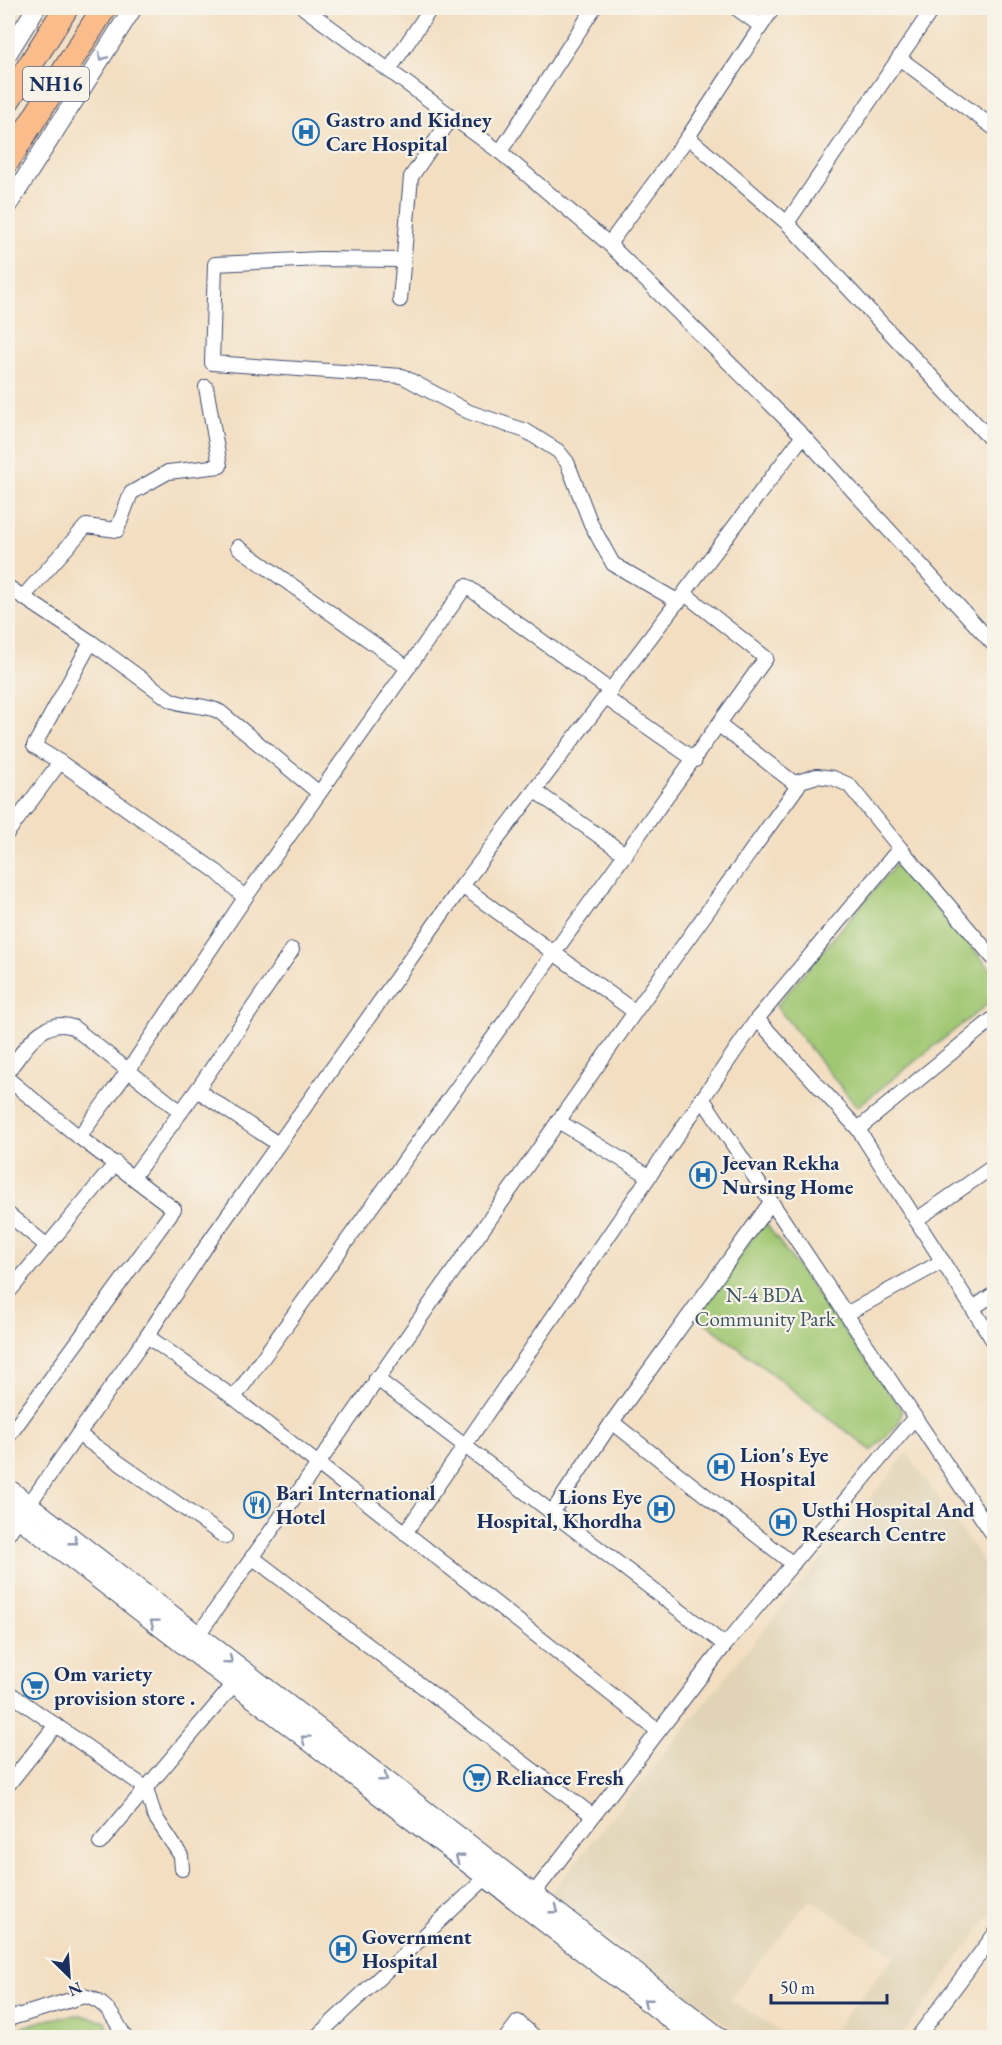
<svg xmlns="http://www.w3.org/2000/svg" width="1002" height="2045" font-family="'EB Garamond',serif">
<rect width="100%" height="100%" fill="#f7f3e8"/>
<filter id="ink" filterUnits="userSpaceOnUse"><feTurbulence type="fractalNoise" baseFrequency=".0167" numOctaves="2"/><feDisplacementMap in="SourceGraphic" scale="12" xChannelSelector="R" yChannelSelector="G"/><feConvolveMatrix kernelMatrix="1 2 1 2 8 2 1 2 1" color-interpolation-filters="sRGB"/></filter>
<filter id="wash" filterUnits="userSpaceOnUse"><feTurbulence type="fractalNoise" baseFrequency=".008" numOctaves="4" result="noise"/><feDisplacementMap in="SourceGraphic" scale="24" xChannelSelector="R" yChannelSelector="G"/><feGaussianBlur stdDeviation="1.35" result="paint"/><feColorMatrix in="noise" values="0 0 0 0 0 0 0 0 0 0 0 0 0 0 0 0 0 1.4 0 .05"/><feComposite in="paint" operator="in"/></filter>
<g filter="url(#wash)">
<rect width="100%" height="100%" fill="#f3dec1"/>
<polygon fill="#e0d3b6" points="907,1453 994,1577 994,1910 901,2037 827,2037 895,1956 810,1899 729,1999 789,2037 743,2037 550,1894"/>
<g fill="#a0c772" stroke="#5e7b68" stroke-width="1.5">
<polygon points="898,862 994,973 994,999 857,1107 776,1006"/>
<polygon points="764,1221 902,1410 899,1423 872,1451 697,1316"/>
<path d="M80,2015L106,2021L108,2028L94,2037H8C17,2024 62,2016 80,2015Z"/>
</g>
</g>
<g filter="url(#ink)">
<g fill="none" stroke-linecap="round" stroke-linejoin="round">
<defs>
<g id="minor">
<polyline points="304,8 500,152 609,244 803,436 994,645"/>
<polyline points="736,8 761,26"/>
<polyline points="899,58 994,128"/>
<polyline points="389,70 431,8"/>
<polyline points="688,137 787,223 994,443"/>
<polyline points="500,152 594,8"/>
<polyline points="787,223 933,8"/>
<polyline points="609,244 688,137 773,8"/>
<polyline points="401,260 320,259 215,264 212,363 402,376 469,412 526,431 558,451 567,462 591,524 613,564 679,602"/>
<polyline points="400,300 411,177 452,117"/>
<polyline points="238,547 408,668"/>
<polyline points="8,587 91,642 34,746 60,762 8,832"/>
<polyline points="23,597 86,526 117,530 131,493 168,472 220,466 206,387"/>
<path d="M91,642L169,699C185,708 204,703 220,712L319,793"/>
<polyline points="606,698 695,760"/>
<polyline points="60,762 217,872 245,898 466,586 611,691"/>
<polyline points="794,783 817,776 833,778 849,785 900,848"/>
<polyline points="535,791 626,855"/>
<polyline points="462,886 635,1012"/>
<polyline points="757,1019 900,848 994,959"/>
<path d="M8,1071C24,1051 42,1016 73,1027L181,1112"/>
<polyline points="8,1079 79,1137 128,1071 245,898"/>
<polyline points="197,1090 278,1144"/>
<polyline points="702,1098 994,1536"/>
<polyline points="558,1121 649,1176"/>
<polyline points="858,1129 994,1342"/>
<polyline points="133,1177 197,1090 292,950"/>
<polyline points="8,1214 46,1245"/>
<polyline points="916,1220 994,1166"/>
<polyline points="8,1293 116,1163"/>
<polyline points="973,1308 994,1294"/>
<polyline points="846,1314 943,1261"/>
<polyline points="147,1336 234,1398 658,1731"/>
<polyline points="376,1378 725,1645"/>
<polyline points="234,1398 766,658 685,594"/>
<polyline points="612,1422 771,1202"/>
<polyline points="78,1434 225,1537"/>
<polyline points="8,1437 174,1209 79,1137"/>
<polyline points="551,1514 612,1422 793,1564"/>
<polyline points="405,1533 757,1019 858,1129 994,1018"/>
<polyline points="8,1534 147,1336 211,1239 462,886 803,436"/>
<polyline points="252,1557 592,1815"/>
<polyline points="198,1635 635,1012 798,786 719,725"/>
<polyline points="8,1692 146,1788 154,1815 181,1856 182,1869"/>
<polyline points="8,1785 56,1725"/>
<polyline points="100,1843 234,1684"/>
<polyline points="534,1893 725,1645 915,1417"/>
<path d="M8,2019L84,1996C107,2001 114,2018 125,2037"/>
<polyline points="315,2038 492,1872"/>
<polyline points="506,2038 518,2022 536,2038"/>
<polyline points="917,2038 994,1935"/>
</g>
<g id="tertiary">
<polyline points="8,53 36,8"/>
<polyline points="8,205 133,8"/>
<polyline points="8,1488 721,2038"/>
<polyline points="8,1510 694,2038"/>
</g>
<g id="trunk">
<polyline points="8,100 66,8"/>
<polyline points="8,160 104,8"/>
</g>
</defs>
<use href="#minor" stroke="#3b496d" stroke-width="16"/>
<use href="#tertiary" stroke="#3b496d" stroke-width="20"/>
<use href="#trunk" stroke="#3b496d" stroke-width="26"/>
<use href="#minor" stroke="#fff" stroke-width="14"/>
<use href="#tertiary" stroke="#fff" stroke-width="18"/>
<use href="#trunk" stroke="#fabc8b" stroke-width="24"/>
</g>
<defs><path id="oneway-chevron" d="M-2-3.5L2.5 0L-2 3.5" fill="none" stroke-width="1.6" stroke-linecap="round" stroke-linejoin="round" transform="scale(1.5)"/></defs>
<g stroke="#8d97ae">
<use href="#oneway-chevron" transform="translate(102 57) rotate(122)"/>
<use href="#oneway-chevron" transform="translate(74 1541) rotate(38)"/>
<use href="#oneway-chevron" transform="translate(154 1623) rotate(-143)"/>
<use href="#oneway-chevron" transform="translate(229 1660) rotate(38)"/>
<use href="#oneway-chevron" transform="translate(305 1739) rotate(-143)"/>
<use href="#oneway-chevron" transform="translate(384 1778) rotate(38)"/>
<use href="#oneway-chevron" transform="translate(459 1858) rotate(-143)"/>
<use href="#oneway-chevron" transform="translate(555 1910) rotate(38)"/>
<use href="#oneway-chevron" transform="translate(647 2002) rotate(-142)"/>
</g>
</g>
<defs>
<symbol id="hospital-ring" viewBox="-11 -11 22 22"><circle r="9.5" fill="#f7f3e8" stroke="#1f6fb2" stroke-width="1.5"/><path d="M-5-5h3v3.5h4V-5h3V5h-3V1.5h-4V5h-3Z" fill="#1f6fb2"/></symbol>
<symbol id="restaurant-ring" viewBox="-11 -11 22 22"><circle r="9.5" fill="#f7f3e8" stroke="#1f6fb2" stroke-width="1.5"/><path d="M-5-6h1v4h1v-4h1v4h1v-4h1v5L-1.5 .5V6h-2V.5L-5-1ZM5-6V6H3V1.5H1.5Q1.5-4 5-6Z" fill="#1f6fb2"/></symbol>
<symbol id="supermarket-ring" viewBox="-11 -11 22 22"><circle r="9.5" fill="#f7f3e8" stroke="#1f6fb2" stroke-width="1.5"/><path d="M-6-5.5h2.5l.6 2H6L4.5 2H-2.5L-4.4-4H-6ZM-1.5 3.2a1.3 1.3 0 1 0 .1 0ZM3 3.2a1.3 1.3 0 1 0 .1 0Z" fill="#1f6fb2"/></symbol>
</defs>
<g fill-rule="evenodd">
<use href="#hospital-ring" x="291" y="117" width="30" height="30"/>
<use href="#hospital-ring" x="688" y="1160" width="30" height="30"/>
<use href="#hospital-ring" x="706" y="1452" width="30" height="30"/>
<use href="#restaurant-ring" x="242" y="1490" width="30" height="30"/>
<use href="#hospital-ring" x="646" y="1494" width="30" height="30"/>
<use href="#hospital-ring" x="768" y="1507" width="30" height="30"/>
<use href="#supermarket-ring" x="20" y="1671" width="30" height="30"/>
<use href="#supermarket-ring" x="462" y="1763" width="30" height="30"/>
<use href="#hospital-ring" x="328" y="1934" width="30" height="30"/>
</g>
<g text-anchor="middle" stroke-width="4.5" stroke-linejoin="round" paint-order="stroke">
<rect fill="#f7f3e8" stroke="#5d6a87" stroke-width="1.5" x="23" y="67" width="66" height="34" rx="4.5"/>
<g font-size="20" font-weight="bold" fill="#1b2f5e">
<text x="56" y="91">NH16</text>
</g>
<g font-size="21" font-weight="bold" fill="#1b2f5e" stroke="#f7f3e8" text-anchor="start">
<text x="326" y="127">Gastro and Kidney<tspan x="326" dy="24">Care Hospital</tspan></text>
<text x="722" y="1170">Jeevan Rekha<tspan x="722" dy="24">Nursing Home</tspan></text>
<text x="740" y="1462">Lion's Eye<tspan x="740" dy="24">Hospital</tspan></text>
<text x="276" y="1500">Bari International<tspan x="276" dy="24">Hotel</tspan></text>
<text x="642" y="1504" text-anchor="end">Lions Eye<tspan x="642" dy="24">Hospital, Khordha</tspan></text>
<text x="802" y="1517">Usthi Hospital And<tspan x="802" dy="24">Research Centre</tspan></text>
<text x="54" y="1681">Om variety<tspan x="54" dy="24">provision store .</tspan></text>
<text x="496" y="1785">Reliance Fresh</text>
<text x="362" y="1944">Government<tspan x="362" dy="24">Hospital</tspan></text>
</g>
<g font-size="21" fill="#3c5563" stroke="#f7f3e8">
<text x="765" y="1302">N-4 BDA<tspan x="765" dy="24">Community Park</tspan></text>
</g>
</g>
<rect width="1002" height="2045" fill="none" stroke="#f7f3e8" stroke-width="30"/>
<g transform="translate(69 1976) rotate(155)" stroke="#f7f3e8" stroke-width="4.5" paint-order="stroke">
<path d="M0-4.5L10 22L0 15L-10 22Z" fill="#1b2f5e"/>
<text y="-9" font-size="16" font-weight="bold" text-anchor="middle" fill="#1b2f5e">N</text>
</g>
<path d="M771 1994v9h116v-9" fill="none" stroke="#1b2f5e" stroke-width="3"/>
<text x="780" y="1994" font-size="18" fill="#1b2f5e" stroke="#f7f3e8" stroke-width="4.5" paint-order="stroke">50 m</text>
</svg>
